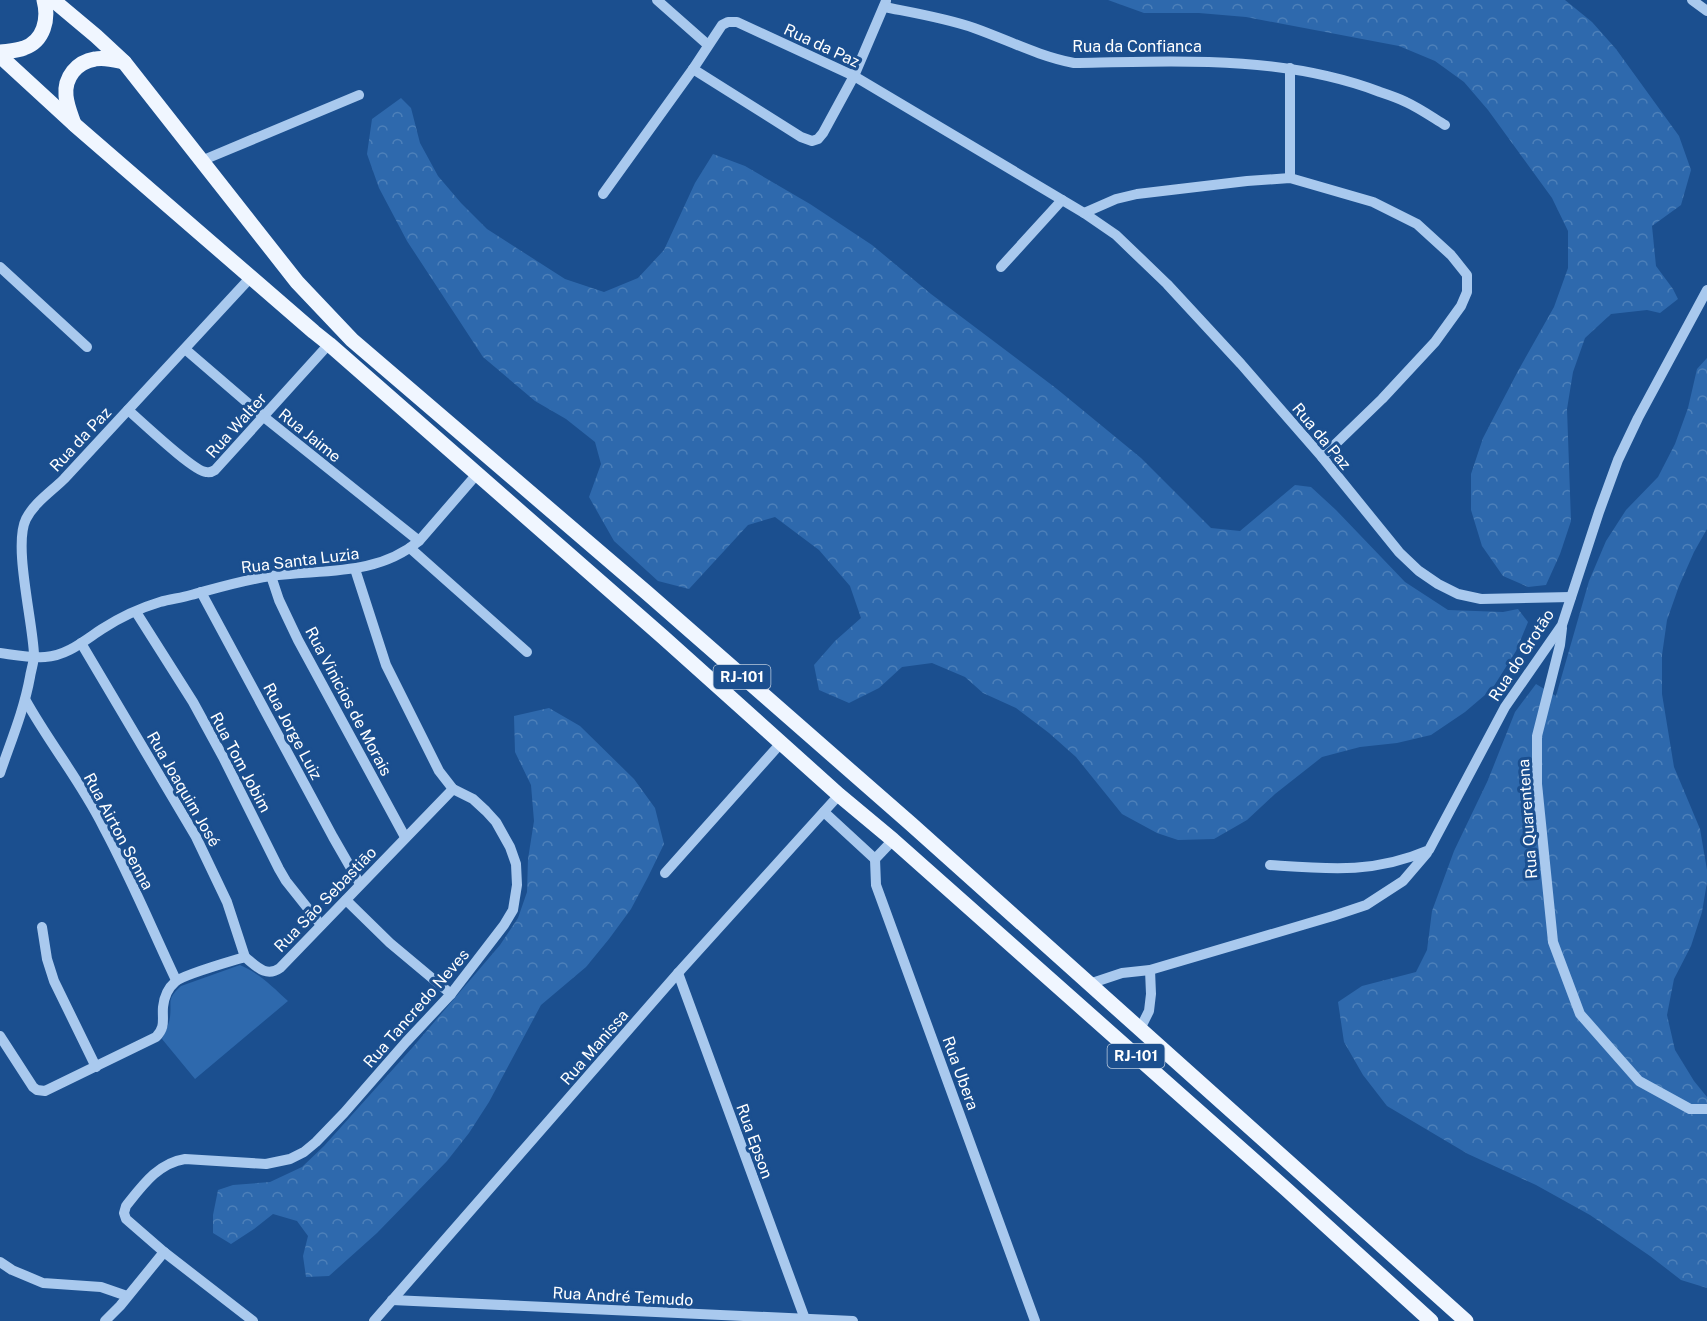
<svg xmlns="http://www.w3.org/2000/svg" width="1707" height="1321" font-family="'Public Sans',sans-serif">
<defs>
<pattern id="forest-crowns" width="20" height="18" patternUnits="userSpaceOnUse" patternTransform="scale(1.5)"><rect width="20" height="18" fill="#2e69ad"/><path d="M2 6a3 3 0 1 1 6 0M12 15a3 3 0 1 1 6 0" fill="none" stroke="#4d80b9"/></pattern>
</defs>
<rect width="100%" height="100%" fill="#1b4f8f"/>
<g fill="url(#forest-crowns)">
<polygon points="1108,0 1565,0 1592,22 1616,49 1679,136 1691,170 1681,205 1652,226 1656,266 1673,289 1678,299 1660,313 1647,310 1611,314 1585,338 1573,372 1567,409 1571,521 1560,554 1546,585 1528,587 1503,576 1482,546 1471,510 1471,474 1483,438 1518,371 1554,307 1568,268 1568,231 1552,198 1488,110 1464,82 1435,61 1399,46 1246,17 1199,13 1144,13"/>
<polygon points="401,98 411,108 420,143 438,176 461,203 487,229 565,279 604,292 638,278 664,250 695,183 713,154 745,166 810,204 872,245 931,294 1057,389 1141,458 1211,528 1240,531 1295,485 1311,487 1336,510 1405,582 1448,610 1503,612 1518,609 1528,622 1516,651 1492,689 1465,712 1431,735 1397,743 1360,747 1322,757 1275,794 1247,820 1214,839 1178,840 1157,833 1122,814 1076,757 1049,733 1016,708 983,693 965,677 932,663 902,667 879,688 849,703 819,690 814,665 835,641 861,618 850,586 819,550 775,517 748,525 689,589 658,581 614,541 589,497 601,464 595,442 566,419 535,401 483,357 407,241 379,188 367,154 372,119"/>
<polygon points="1707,358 1707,529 1694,552 1679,586 1667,620 1662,655 1662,694 1674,767 1700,829 1707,870 1707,882 1702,912 1691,946 1674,979 1667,1015 1675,1050 1694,1081 1707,1097 1707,1288 1681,1280 1650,1256 1590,1215 1536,1185 1468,1154 1387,1106 1363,1075 1344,1042 1338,1002 1362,986 1416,972 1427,950 1432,911 1454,851 1488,780 1515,712 1536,684 1556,696 1589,581 1606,541 1626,510 1658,477 1675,444 1688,408 1697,369"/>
<polygon points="549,708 580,726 634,779 655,808 664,844 648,877 631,909 609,939 586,967 541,1005 489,1102 469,1133 447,1161 377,1233 329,1276 306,1277 303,1256 308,1236 297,1221 273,1214 254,1229 231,1244 213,1233 213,1215 218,1190 233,1185 270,1182 302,1167 324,1146 412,1048 500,945 518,918 527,892 528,859 534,821 531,785 515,752 514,716"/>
</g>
<path fill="#2e69ad" d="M240,965C259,973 273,987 288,1001L195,1079L162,1039C165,1032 169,1025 170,1017C172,1000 166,1000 181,986Z"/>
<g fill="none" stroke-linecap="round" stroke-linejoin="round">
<g stroke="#a9c9ee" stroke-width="10">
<polyline points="657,0 708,45"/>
<polyline points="1692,0 1707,11"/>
<path d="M884,7C914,13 945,18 974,28C1008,40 1038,56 1074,63C1177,61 1283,55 1380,92C1389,95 1398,98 1406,102C1419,108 1432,117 1445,125"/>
<polyline points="693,69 801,137 812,141 818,139 823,133 854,76 886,1"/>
<polyline points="201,161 359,95"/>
<polyline points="1290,178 1290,68"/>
<polyline points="603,194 693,69 722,25 728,22 737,22 854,76 1084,213 1116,235 1167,284 1241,364 1322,457 1399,552 1419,571 1438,584 1458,594 1481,599 1571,597"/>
<polyline points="1084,213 1116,199 1137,194 1247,181 1290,178 1373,202 1417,224 1451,255 1467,275 1467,292 1461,306 1435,342 1382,399 1322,457"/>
<polyline points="0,267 87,347"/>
<polyline points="1001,267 1062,200"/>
<polyline points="185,349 264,417 419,541"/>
<path d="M128,410C141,421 193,471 206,472C210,473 212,472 215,470L329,344"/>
<polyline points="410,548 527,652"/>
<polyline points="271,576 279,600 298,640 405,837"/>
<polyline points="201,592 333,837 360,884"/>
<polyline points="136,612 193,702 223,757 279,869 286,881 321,925"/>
<polyline points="1562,628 1560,645 1537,736 1537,784 1553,942 1580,1014 1639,1081 1690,1109 1707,1109"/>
<polyline points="81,643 196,837 227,902 245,957"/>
<path d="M0,653C15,655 31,658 45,657C67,656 85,640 102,629C119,618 140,608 160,602C170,599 181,598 191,595C217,588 243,580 271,576C322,569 375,577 419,541L477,474"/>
<path d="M26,701C50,744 81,782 103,826C130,876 152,929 176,980"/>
<path d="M0,773C11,741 24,710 30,677C31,670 34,662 34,655C33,622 13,545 26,519C34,503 52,491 64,479L251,277"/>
<polyline points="824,812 875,859"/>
<polyline points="893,840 875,859 876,885 1035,1321"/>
<path d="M1270,865C1328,869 1373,874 1429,850L1505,707L1562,625L1599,512L1618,460L1638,418L1707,290"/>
<polyline points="665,873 781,743"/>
<polyline points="346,900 390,943 451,994"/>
<polyline points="42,927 47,959 54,981 96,1067"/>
<polyline points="678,973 805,1319"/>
<polyline points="1089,984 1122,973 1150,970 1333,916 1366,905 1403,881 1427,853"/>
<polyline points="1140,1029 1149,1011 1151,994 1150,970"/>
<path d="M0,1036L33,1087L37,1090L45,1091L156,1037C166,1027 162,1019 163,1007C164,998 168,988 175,982C182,975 232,961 245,957C256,966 266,978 280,968L453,789"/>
<polyline points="0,1262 12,1270 43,1283 101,1287 127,1296"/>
<polyline points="392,1300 853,1321"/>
<polyline points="105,1321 120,1306 164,1252"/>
<path d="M253,1321L164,1252L126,1219L124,1213L126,1206C142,1186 158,1163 185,1159L266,1164L290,1159L304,1152L316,1142L344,1113L406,1042L451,994L504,925L513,910L517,885L516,864L510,847L496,822L486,811L473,799L453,789L439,771L386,665L355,569"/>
<polyline points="374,1321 678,973 839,795"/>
</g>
<g stroke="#f0f6ff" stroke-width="15">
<polyline points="53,0 96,36 124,62 297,282 352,340 646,592 911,824 1466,1321"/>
<path d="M0,52C8,51 17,51 24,48C44,41 49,19 44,0"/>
<polyline points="0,56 75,125 314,332 329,344 663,637 839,795 893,840 1286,1189 1431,1321"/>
<path d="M74,124C71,115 67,106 66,96C64,77 77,62 95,59C105,57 115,60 124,62"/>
</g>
</g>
<g text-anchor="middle" stroke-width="6" stroke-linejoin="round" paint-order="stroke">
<g fill="#1b4f8f" stroke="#bbcadd" stroke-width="1.5">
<rect x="713.5" y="665" width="57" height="24" rx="4.5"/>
<rect x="1107.5" y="1044" width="57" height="24" rx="4.5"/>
</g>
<g font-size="15" font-weight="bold" fill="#fff">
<text x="742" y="682">RJ-101</text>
<text x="1136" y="1061">RJ-101</text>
</g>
<g font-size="16" fill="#fff" stroke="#1b4f8f">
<text transform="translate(822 45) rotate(25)" y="6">Rua da Paz</text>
<text x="1137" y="52">Rua da Confianca</text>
<text transform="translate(236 425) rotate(-48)" y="6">Rua Walter</text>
<text transform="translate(310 435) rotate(39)" y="6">Rua Jaime</text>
<text transform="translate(1322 436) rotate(50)" y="6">Rua da Paz</text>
<text transform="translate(80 439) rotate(-47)" y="6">Rua da Paz</text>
<text transform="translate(300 560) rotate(-7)" y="6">Rua Santa Luzia</text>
<text transform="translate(1521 655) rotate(-57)" y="6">Rua do Grotão</text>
<text transform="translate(349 701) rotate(62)" y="6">Rua Vinicios de Morais</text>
<text transform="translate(293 731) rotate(62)" y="6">Rua Jorge Luiz</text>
<text transform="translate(241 762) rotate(62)" y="6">Rua Tom Jobim</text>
<text transform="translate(184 789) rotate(60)" y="6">Rua Joaquim José</text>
<text transform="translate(1527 819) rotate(-94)" y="6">Rua Quarentena</text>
<text transform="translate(119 831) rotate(62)" y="6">Rua Airton Senna</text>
<text transform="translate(325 899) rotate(-46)" y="6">Rua Sāo Sebastiāo</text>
<text transform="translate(416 1008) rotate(-49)" y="6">Rua Tancredo Neves</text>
<text transform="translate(594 1047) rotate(-49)" y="6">Rua Manissa</text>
<text transform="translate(961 1073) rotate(70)" y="6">Rua Ubera</text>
<text transform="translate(755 1141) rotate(70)" y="6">Rua Epson</text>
<text transform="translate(623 1296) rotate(3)" y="6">Rua André Temudo</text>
</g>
</g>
</svg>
